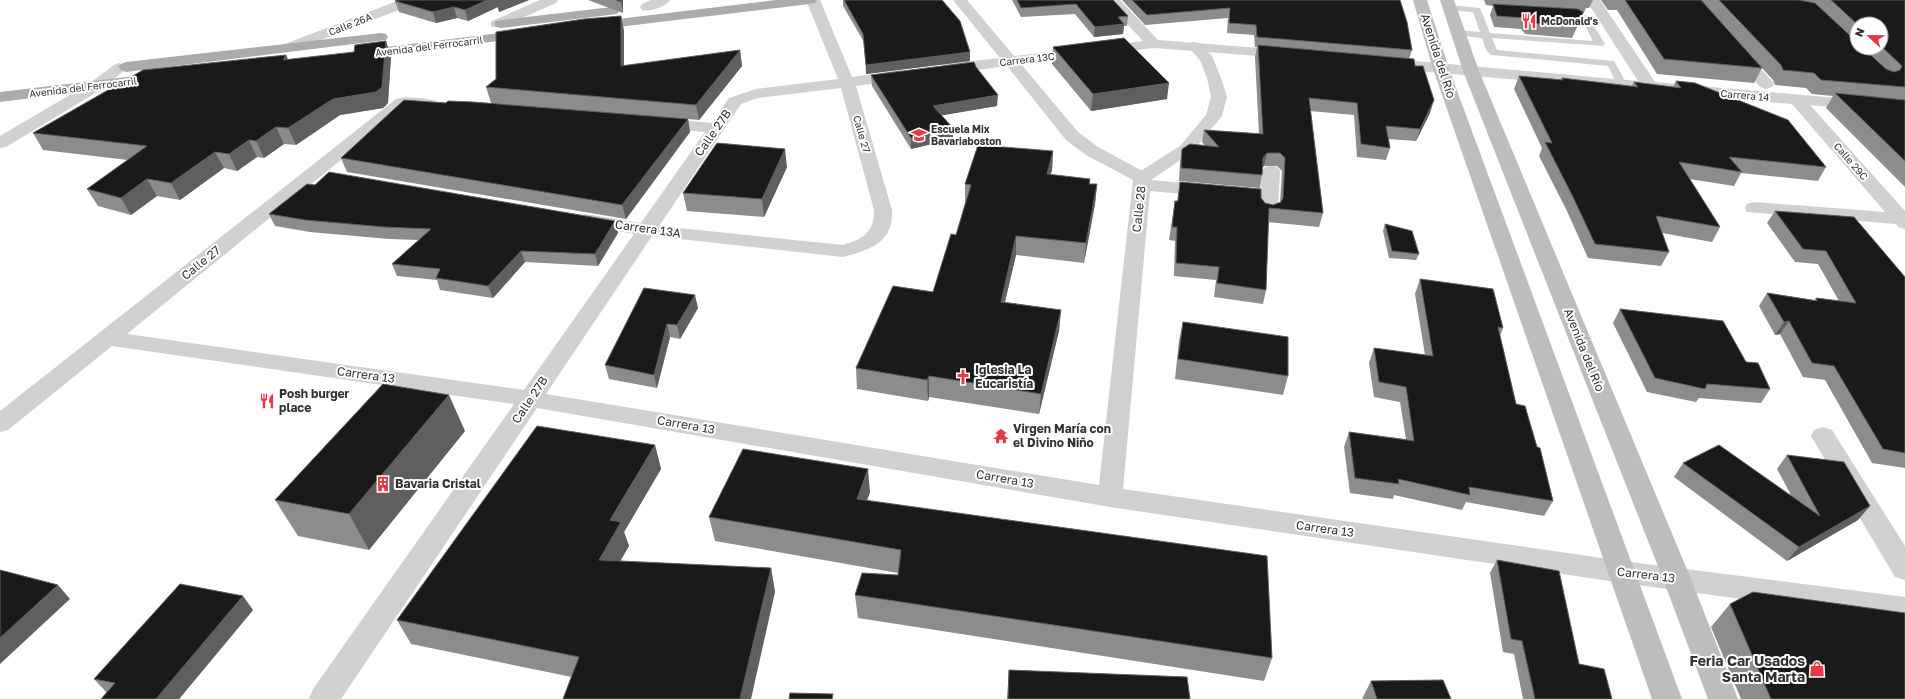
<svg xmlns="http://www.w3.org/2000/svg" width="1905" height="699" font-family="'Golos Text',sans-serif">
<rect width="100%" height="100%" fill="#fff"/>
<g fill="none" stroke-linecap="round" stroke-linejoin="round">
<polygon fill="#d0d0d0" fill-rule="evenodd" points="1450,5 1480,8 1490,33 1593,41 1582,20 1561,15 1560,13 1564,10 1588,16 1605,44 1603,46 1492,38 1497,50 1614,61 1627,84 1626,86 1618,86 1608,66 1491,55 1486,50 1482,38 1455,35 1453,33 1455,31 1458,30 1480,32 1473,12 1447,10 1447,6"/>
<polygon fill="#d0d0d0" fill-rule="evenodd" points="1194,42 1199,43 1212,56 1221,78 1227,97 1222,116 1192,152 1148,182 1142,183 1136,182 1133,178 1136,174 1180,146 1206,115 1211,97 1207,78 1200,60 1187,46 1189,43"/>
<g fill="#d0d0d0" fill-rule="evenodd">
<polygon points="400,0 419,0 417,3 292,51 282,51 280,48 282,45"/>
<polygon points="540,0 558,0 556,3 502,27 492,27 490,24 492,21"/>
<path d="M651,0H670C665,7 650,12 642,10L640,7L642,4Z"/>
<path d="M806,0H820L852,77L900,70L905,72L908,75L905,78L900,80L856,86L892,210C894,242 870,250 843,257L652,236L546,394L1099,485L1133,180L1086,155L1066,140L1007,66L946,74L941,72L938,69L941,66L946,64L1000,58L953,0H967L1014,56L1143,41L1105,0H1120L1158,40L1286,50L1291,51L1293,54L1291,57L1286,58L1154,48L1021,64L1078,132L1098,147L1148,174L1151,180L1261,190L1262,171L1265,167L1271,166L1277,167L1280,171L1278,211L1276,215L1269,217L1262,215L1260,211V201L1150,191L1123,489L1623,561L1905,597V621L1623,583L1110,507L537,408L341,699H309L313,689L514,404L112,346L8,430L0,432V411L396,99C408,96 425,98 437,101L439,104L437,107L431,109L406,107L127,334L524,390L634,234L579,224L577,220L579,216L586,214L641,223L705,132L659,128L653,127L651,123L653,119L659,118L712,123L729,98L756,89L838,79ZM841,88L874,210C874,233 863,239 843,245L659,226L741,104L758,98Z"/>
<polygon points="1586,0 1600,0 1655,82 1905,104 1905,114 1810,105 1905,211 1905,229 1898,227 1896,224 1747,212 1745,208 1747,204 1754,202 1885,212 1792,104 1394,69 1389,67 1386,64 1389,61 1394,59 1638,81"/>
<polygon points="1739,50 1744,51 1772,81 1774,84 1772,87 1766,89 1760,87 1734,57 1732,54 1734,51"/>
<polygon points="119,63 124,65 127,68 102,89 6,147 0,148 0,136 90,83 114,65"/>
<polygon points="1823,427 1832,430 1905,546 1905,580 1895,577 1811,436 1814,430"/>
</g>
<g fill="#bdbdbd" fill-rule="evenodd">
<polygon points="1413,0 1427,0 1449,69 1682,699 1652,699 1433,69"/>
<polygon points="1440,0 1454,0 1479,71 1691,579 1738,699 1708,699 1663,579 1463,71"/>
</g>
<g fill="#ababab" fill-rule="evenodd">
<polygon points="776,0 817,0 815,3 810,4 593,30 588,29 586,26 588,23 593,22"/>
<polygon points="612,7 617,8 619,11 617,14 501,28 496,27 494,24 496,21 501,20"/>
<polygon points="525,30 530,31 532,34 530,37 361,58 356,57 354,54 356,51 361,50"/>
<polygon points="381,33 386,34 388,37 386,40 126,72 121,70 118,67 121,64 126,62"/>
<polygon points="152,74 157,76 160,79 157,82 0,102 0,92"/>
</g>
</g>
<g fill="#8c8c8c" fill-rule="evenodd">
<polygon points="397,0 529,0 499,12 498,7 468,21 457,18 436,23 399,12 395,1"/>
<polygon points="588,0 623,0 623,13"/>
<polygon points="843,0 942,0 970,61 866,74 864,42 843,6"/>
<polygon points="1012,0 1113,0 1128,16 1127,26 1124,26 1123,34 1094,37 1075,14 1021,17"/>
<polygon points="1122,0 1400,0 1412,50 1409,59 1415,66 1430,113 1416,141 1388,139 1390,148 1386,160 1357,157 1354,115 1310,111 1323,213 1319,227 1268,222 1266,290 1263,304 1214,297 1216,280 1174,276 1175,241 1169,240 1175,201 1177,201 1180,182 1261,198 1265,203 1273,205 1280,203 1282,171 1277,166 1264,166 1263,167 1262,175 1260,188 1179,181 1180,162 1182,149 1205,146 1202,142 1204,130 1259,134 1255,57 1257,47 1255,47 1254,35 1227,33 1228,18 1145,25"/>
<polygon points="1484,0 1593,0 1589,8 1586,8 1572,38 1525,34 1521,29 1494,27 1490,15 1493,6 1486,5"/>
<path d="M1601,0H1905V187L1826,108L1833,96L1812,94L1806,88L1775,85L1773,80L1761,67L1762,68L1754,83L1657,74L1617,10H1608ZM1857,24H1881V48H1857Z"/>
<polygon points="621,16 624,31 624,66 740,50 742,66 699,120 688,119 690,132 626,219 347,172 341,158 446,103 491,103 486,87"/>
<polygon points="1053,47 1167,99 1091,111 1052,64"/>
<polygon points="286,55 288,60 391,56 388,103 383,108 340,115 296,145 284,144 264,158 257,157 237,171 224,168 180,200 157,196 131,215 98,206 87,189 128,160 43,150 33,133"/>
<polygon points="976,67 997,106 941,115 953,139 911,149 872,86 871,75"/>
<polygon points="1519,76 1561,80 1562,78 1632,86 1634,82 1673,87 1676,81 1826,167 1818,181 1741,173 1734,186 1690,179 1720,227 1712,242 1662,233 1669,252 1661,266 1588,258 1567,211 1539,156 1542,148 1514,89"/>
<polygon points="1053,151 1052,170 1050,175 1090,179 1090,184 1097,184 1095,204 1084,263 1016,255 1005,302 1061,310 1059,331 1039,414 929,397 928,401 857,389 856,368 933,292 956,235 965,203 965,184"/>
<polygon points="787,167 764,217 687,211 683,193"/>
<polygon points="315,185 615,221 618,233 598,266 525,262 493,298 440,290 437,280 397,276 392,264 419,240 389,239 310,232 275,226 269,214"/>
<polygon points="1775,211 1905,277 1905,468 1872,463 1825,380 1803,377 1780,334 1775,335 1759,306 1767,293 1815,300 1816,298 1839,301 1818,264 1795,262 1767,223"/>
<polygon points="1385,224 1419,254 1416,260 1389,258 1383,231"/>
<polygon points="1420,279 1503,328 1500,336 1516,404 1537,447 1553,501 1544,516 1466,502 1462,510 1394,495 1393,499 1350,493 1344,447 1349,432 1406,439 1400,402 1374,397 1369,363 1374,348 1425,355 1415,294"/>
<polygon points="644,288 698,308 680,339 670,337 657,388 609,379 605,365"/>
<polygon points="1620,309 1746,362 1770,389 1761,403 1699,398 1696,402 1647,392 1613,323"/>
<polygon points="1183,322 1288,376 1283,395 1175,379 1179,341"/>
<polygon points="465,431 369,550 298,536 275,500"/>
<polygon points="655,445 661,469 624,532 629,546 620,561 771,568 775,592 572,677 411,644 397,620"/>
<polygon points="1787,455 1858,520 1787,561 1674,477 1683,463 1791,495 1777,469"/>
<polygon points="870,492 867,500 1272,658 1264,681 858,618 855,595 898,575 898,573 715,541 709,517"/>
<polygon points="1497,560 1579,664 1612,699 1523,699 1514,654 1503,652 1490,573"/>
<polygon points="1730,604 1905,699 1741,699 1711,627"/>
<polygon points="253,610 179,699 101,699 107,693 94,679"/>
<polygon points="1009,670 1190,699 1007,699"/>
<polygon points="1371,681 1451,699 1362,699"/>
</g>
<g fill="#5f5f5f">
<polygon points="487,0 529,0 499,12 498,7 468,21 465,10"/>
<polygon points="621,0 623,0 623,13 621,2"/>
<polygon points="454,7 457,18 436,23 433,12"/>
<polygon points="621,16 624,31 624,82 621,66"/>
<polygon points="1124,24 1123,34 1094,37 1095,27"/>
<polygon points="386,41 391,56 388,103 383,108 340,115 296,145 288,128 333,99"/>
<polygon points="740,50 742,66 699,120 696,105"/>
<polygon points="970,52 970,61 866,74 866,65"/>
<polygon points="286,55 293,71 283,60"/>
<polygon points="1169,83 1167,99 1091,111 1093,94"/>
<polygon points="998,95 997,106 933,117 933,106"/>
<polygon points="1434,100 1430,113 1416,141 1420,129"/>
<polygon points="688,119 690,132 626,219 622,205"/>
<polygon points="276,127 284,144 264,158 256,141"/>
<polygon points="953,128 953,139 911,149 911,138"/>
<polygon points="249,140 257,157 237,171 229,154"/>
<polygon points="785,149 787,167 764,217 762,199"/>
<polygon points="1053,151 1052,170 1045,193 1047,174"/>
<polygon points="215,152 224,168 180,200 171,183"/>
<polygon points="1267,153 1264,166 1260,171 1263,158"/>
<polygon points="147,179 157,196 131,215 121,198"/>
<polygon points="1097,184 1095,204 1084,263 1086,243"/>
<polygon points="615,221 618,233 598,266 595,254"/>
<polygon points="1016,236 1016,255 1000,322 1001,302"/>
<polygon points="521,251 525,262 493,298 488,286"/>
<polygon points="695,295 698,308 680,339 677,325"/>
<polygon points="1061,310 1059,331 1039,414 1041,394"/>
<polygon points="1789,321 1780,334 1775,335 1784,322"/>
<polygon points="667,324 670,337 657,388 654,375"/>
<polygon points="929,376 929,397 928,401 927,380"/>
<polygon points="449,395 465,431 369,550 349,514"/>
<polygon points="655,445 661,469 624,532 629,546 607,584 599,560 610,520"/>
<polygon points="868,469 870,492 859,522 857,499"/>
<polygon points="1870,506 1858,520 1787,561 1799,547"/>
<polygon points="771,568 775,592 751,699 740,699"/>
<polygon points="58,585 70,599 0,664 0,638"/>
<polygon points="243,596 253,610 179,699 156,699"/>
</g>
<g fill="#1a1a1a" stroke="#5f5f5f">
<polygon points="397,0 487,0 465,10 454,7 433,12 395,1"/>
<polygon points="616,0 621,0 621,2"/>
<polygon points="844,0 942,0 960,21 970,52 866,65 863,34"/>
<polygon points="1017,0 1113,0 1128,16 1118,17 1124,24 1095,27 1076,4 1021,8"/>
<polygon points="1132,0 1400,0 1407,22 1412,50 1257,37 1256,25 1229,23 1230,8 1147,15"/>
<polygon points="1625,0 1701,0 1762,68 1664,59"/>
<polygon points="1719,0 1799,0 1815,3 1857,42 1857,48 1863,48 1886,69 1894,72 1900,70 1902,66 1881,46 1881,24 1857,24 1831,0 1905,0 1905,87 1821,80 1814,73 1783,70 1781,65"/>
<polygon points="1493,4 1578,9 1583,12 1577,27 1529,23 1525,18 1497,16"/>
<polygon points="621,16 621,66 740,50 696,105 486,87 496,79 496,32 584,19"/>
<polygon points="1124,38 1169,83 1093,94 1053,47"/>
<polygon points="386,41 382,87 376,92 333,99 288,128 276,127 256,141 249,140 229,154 215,152 171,183 147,179 121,198 87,189 147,146 33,133 143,70 286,55 283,60 354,52 355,45"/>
<polygon points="1258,45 1414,59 1415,66 1423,66 1434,100 1420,129 1386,126 1390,148 1361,144 1357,103 1309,98 1323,213 1269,208 1266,290 1217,283 1219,267 1176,263 1177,227 1172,227 1175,201 1178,201 1180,182 1261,189 1261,198 1265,203 1273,205 1281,202 1283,198 1285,158 1280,153 1267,153 1263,158 1262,175 1181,168 1182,149 1190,144 1219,147 1204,130 1263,134"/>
<polygon points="974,62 976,67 998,95 933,106 953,128 911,138 871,75"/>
<polygon points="1519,76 1563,80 1562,78 1638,87 1634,82 1681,88 1676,81 1695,83 1788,120 1826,167 1729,157 1742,172 1679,162 1720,227 1656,216 1669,252 1595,244 1573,197 1545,142 1552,143"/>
<polygon points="1835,93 1905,100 1905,161"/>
<polygon points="404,100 446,103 448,101 473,102 688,119 622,205 341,158"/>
<polygon points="717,143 785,149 762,199 683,193"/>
<polygon points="978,145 1053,151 1047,174 1090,179 1089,184 1097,184 1086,243 1016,236 1001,302 1061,310 1041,394 929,376 927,380 856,368 893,286 933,292 951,234 956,235 971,185 965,184"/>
<polygon points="329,172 615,221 595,254 521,251 488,286 436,278 440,269 392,264 431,229 384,227 305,220 269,214 307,184 315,185"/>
<polygon points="1775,211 1854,217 1905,277 1905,453 1883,449 1834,366 1812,363 1789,321 1784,322 1767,293 1817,301 1816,298 1856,303 1826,251 1803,249"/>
<polygon points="1385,224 1412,231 1419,254 1392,251"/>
<polygon points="1420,279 1493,289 1503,328 1498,327 1516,404 1525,406 1537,447 1540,448 1553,501 1469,487 1470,495 1398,479 1399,484 1355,478 1349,432 1414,441 1406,387 1379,382 1374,348 1433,356"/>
<polygon points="644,288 695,295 677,325 667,324 654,375 605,365"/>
<polygon points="1620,309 1723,321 1746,362 1758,363 1770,389 1707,384 1705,389 1655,378"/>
<polygon points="1183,322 1288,337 1288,376 1178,359"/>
<polygon points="383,384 449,395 349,514 275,500"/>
<polygon points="537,426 655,445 610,520 621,522 599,560 771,568 740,699 563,699 579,657 397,620"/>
<polygon points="1719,445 1820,516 1787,455 1844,462 1870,506 1799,547 1683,463"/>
<polygon points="743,449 868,469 857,499 1267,556 1272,658 855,595 862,573 898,575 901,550 709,517"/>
<polygon points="1497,560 1559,571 1579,664 1604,669 1612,699 1535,699 1522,641 1511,639"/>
<polygon points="0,570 58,585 0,638"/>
<polygon points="180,584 243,596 156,699 101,699 115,683 94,679"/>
<polygon points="1753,592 1905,613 1905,699 1771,699 1730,604"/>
<polygon points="1009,670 1187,677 1190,699 1008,699"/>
<polygon points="1443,680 1451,699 1377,699 1371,681"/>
<polygon points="790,693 833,694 832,699 789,699"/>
</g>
<defs>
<symbol id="restaurant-bare" viewBox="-9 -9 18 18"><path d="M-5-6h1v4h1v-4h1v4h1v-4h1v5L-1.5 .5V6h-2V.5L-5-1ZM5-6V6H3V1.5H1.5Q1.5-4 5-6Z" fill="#e63946" stroke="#fff" stroke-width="2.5" paint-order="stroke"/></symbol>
<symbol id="school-bare" viewBox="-9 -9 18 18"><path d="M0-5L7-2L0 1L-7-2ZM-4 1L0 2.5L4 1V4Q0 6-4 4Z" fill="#e63946" stroke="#fff" stroke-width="2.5" paint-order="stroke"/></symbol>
<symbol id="church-bare" viewBox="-9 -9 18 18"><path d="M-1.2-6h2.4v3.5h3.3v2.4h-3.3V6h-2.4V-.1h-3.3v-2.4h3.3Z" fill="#e63946" stroke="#fff" stroke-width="2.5" paint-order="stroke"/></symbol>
<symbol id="temple-bare" viewBox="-9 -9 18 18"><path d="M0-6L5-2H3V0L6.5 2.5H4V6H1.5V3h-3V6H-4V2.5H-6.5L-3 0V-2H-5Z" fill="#e63946" stroke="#fff" stroke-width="2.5" paint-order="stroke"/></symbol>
<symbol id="building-bare" viewBox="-9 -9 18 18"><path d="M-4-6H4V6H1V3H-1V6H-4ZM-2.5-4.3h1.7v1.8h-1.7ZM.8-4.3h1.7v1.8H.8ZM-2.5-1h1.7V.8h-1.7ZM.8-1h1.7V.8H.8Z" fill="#e63946" stroke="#fff" stroke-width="2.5" paint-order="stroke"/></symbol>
<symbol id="shop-bare" viewBox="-9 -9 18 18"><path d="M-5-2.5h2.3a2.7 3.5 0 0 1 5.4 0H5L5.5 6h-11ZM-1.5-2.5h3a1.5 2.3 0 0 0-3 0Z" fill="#e63946" stroke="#fff" stroke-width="2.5" paint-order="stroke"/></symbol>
</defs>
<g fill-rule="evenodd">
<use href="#restaurant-bare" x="1518" y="10" width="22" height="22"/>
<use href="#school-bare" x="908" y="124" width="22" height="22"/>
<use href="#church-bare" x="952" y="366" width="22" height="22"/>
<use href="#restaurant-bare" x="256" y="390" width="22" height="22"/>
<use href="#temple-bare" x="990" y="425" width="22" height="22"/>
<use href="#building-bare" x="372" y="473" width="22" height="22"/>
<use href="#shop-bare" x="1806" y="658" width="22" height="22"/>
</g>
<g text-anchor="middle" stroke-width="4" stroke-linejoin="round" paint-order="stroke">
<g font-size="10" font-weight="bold" fill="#333" stroke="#fff" text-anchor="start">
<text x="1541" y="25">McDonald's</text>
<text x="931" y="133">Escuela Mix<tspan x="931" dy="12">Bavariaboston</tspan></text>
</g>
<g font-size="10" fill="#333" stroke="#fff">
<text transform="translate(350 24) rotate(-21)" y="4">Calle 26A</text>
<text transform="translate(429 46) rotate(-7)" y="4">Avenida del Ferrocarril</text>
<text transform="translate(1027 59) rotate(-7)" y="4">Carrera 13C</text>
<text transform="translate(83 87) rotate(-7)" y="4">Avenida del Ferrocarril</text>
<text transform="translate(1745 95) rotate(5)" y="4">Carrera 14</text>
<text transform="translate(862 134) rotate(74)" y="4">Calle 27</text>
<text transform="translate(1851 161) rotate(49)" y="4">Calle 29C</text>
</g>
<g font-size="12" fill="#333" stroke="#fff">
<text transform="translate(1438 56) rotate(72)" y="4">Avenida del Río</text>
<text transform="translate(713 133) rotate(-55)" y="4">Calle 27B</text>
<text transform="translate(1139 209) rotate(-84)" y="4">Calle 28</text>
<text transform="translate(648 229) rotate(8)" y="4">Carrera 13A</text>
<text transform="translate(201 263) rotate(-39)" y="4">Calle 27</text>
<text transform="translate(1584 350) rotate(68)" y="4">Avenida del Río</text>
<text transform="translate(366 375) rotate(8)" y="4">Carrera 13</text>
<text transform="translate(530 400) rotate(-56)" y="4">Calle 27B</text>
<text transform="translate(686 425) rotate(10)" y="4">Carrera 13</text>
<text transform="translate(1005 479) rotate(10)" y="4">Carrera 13</text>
<text transform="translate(1325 529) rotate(8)" y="4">Carrera 13</text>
<text transform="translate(1646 575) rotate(7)" y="4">Carrera 13</text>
</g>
<g font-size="12" font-weight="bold" fill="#333" stroke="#fff" text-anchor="start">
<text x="975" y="374">Iglesia La<tspan x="975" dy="14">Eucaristía</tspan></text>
<text x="279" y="398">Posh burger<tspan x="279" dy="14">place</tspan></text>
<text x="1013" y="433">Virgen María con<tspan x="1013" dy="14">el Divino Niño</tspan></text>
<text x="395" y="488">Bavaria Cristal</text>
</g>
<g font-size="14" font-weight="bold" fill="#333" stroke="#fff" text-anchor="end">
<text x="1805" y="666">Feria Car Usados<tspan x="1805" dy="16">Santa Marta</tspan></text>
</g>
</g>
<g transform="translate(1869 36) rotate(292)"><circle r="19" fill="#ffffff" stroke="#adadad"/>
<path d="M0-3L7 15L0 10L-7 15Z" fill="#e63946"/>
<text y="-6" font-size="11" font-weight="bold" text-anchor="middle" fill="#333333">N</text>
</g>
</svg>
